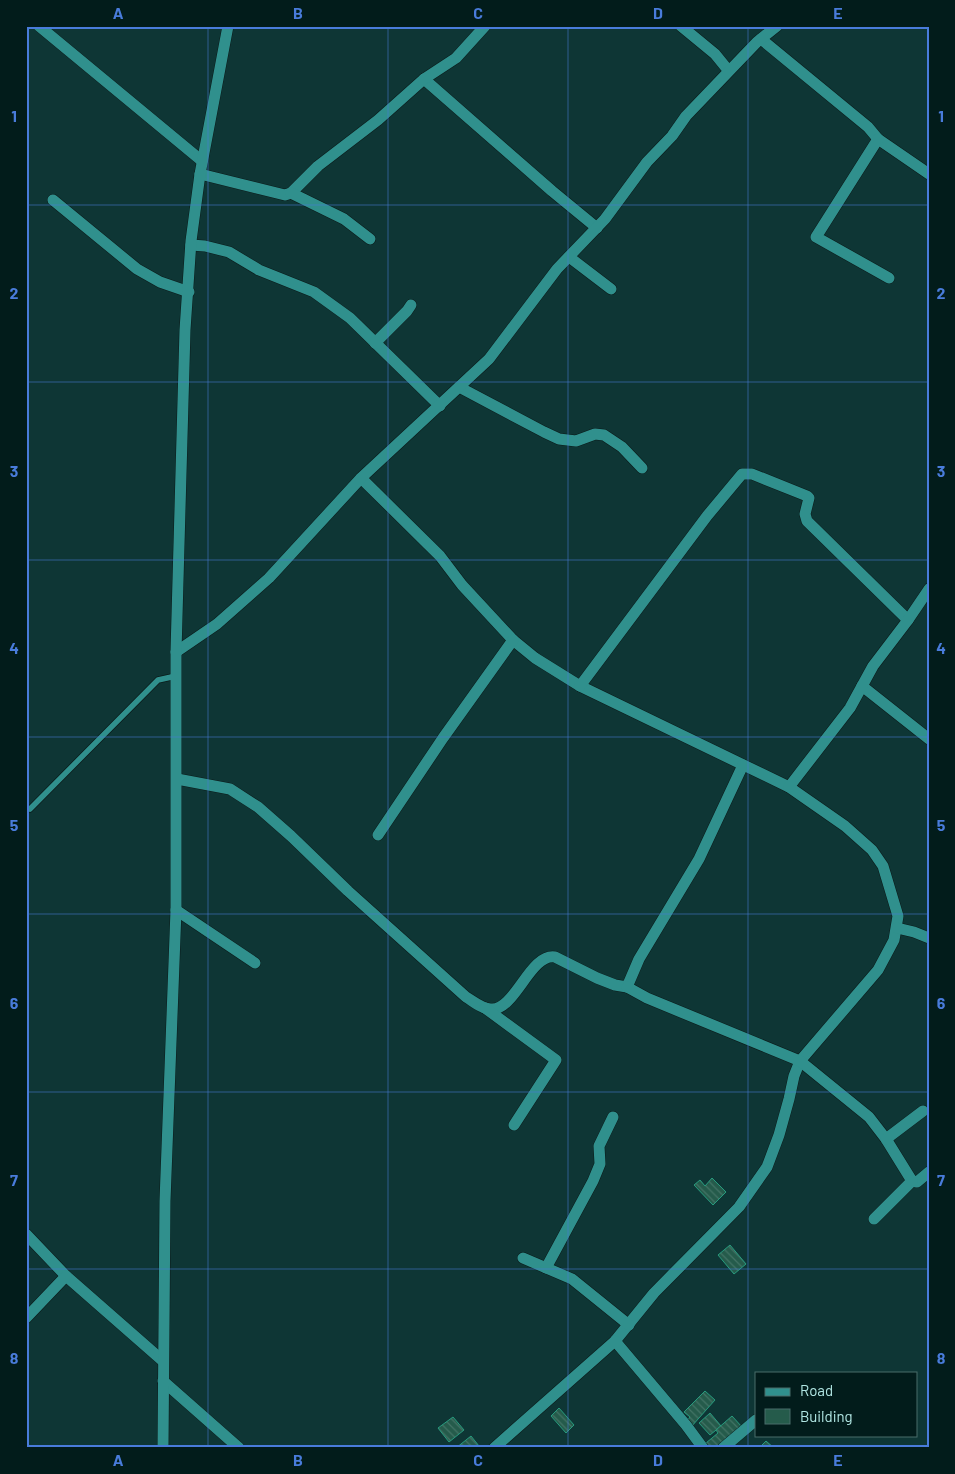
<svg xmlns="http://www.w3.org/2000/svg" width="955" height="1474" font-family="Barlow,sans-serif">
<defs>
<pattern id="building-back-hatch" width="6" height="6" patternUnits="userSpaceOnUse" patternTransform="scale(1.25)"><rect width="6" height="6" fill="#255b4b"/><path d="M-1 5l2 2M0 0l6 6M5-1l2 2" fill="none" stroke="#427365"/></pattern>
</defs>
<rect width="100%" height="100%" fill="#0e3635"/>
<g fill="url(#building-back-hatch)" stroke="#269b7e">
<polygon points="712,1178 726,1192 713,1205 694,1185 700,1180 705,1186"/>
<polygon points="730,1245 746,1264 734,1274 718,1255"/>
<polygon points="705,1391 715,1400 691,1427 686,1422 690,1417 684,1412"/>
<polygon points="559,1408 574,1425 566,1433 551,1416"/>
<polygon points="710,1413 721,1426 710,1435 699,1423"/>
<polygon points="732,1416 742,1427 719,1448 710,1448 706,1443 718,1433 716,1430"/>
<polygon points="453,1417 464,1430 449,1442 438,1428"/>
<polygon points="471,1436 479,1446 477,1448 456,1448"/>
<polygon points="766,1441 774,1448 759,1448"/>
</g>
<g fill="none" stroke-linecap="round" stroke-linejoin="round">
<defs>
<polyline id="service" points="30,809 158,680 176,676"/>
<g id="minor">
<polyline points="39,26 202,161"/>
<polyline points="681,26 715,54 728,70"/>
<polyline points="761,39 868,127 878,139 929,174"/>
<polyline points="424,79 552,191 597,228"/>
<polyline points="878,139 816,237 889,278"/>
<polyline points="200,174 285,195 291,193 318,166 378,120 424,79 456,58 485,26"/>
<polyline points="291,193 344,219 370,239"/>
<polyline points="53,200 137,269 160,282 189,292"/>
<polyline points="191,245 205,246 229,252 259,270 314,292 350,318 440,406"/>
<polyline points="569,257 611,289"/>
<polyline points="375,343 407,311 411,305"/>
<polyline points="459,387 544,432 559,439 576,441 595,434 604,435 622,447 642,468"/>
<polyline points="361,478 440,556 462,585 513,640 535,658 580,686 789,787 845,826 872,850 883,866 898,916 894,940 878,970 800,1061 794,1076 789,1099 779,1135 767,1167 739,1207 654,1293 615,1341 494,1448"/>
<polyline points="176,652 217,624 269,578 361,478 489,359 557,269 605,219 647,162 672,136 686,116 757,42 777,26"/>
<polyline points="580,686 707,516 742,474 752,474 807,496 809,498 805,514 807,521 908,620"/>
<polyline points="862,686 929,739"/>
<path d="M177,779L230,789L258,807L291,836L348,891L466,997C473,1001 482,1009 491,1009C515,1011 530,953 555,957L597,978L615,985L627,987L639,959L699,859L743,765"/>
<polyline points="789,787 850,708 873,666 908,620 929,589"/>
<polyline points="378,835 443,738 513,640"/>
<polyline points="176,910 255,963"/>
<polyline points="897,928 914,932 929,938"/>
<polyline points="627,987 647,998 800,1061 869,1117 886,1139 912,1181 917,1182 929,1172"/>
<polyline points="485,1008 556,1060 514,1125"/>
<polyline points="886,1139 923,1111"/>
<polyline points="874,1219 912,1181"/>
<polyline points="26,1234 66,1276 163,1361"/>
<polyline points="523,1258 572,1279 629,1325"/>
<polyline points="546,1268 593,1181 600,1164 599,1146 613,1117"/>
<polyline points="26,1318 66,1276"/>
<polyline points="615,1341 686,1425 703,1448"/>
<polyline points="163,1381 239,1448"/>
<polyline points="163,1448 165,1201 176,910 176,652 185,330 191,241 200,174 228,26"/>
<polyline points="723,1448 756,1420"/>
</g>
</defs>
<use href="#service" stroke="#0b1b1a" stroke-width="7"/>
<use href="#minor" stroke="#0b1b1a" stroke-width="12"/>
<use href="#service" stroke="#30908d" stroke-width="5.5"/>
<use href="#minor" stroke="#30908d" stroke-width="11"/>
</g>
<path fill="none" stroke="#497cdb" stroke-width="1" stroke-opacity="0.55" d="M208,26V1448M388,26V1448M568,26V1448M748,26V1448M26,205H929M26,382H929M26,560H929M26,737H929M26,914H929M26,1092H929M26,1269H929"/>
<rect width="955" height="1474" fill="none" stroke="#021c1b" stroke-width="55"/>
<rect x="755" y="1372" width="162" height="65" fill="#021c1b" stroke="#486d6b"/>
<rect x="765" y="1388" width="25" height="8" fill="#30908d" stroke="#486d6b"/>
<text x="800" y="1396" font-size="15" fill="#b1e6e3">Road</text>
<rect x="765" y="1409" width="25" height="15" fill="#255b4b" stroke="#486d6b"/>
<text x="800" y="1422" font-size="15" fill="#b1e6e3">Building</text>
<rect x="28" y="28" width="900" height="1418" fill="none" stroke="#497cdb" stroke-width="2"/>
<g font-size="16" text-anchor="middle" font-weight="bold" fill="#497cdb">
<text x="118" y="19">A</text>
<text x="298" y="19">B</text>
<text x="478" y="19">C</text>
<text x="658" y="19">D</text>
<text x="838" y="19">E</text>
<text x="14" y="122">1</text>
<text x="941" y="122">1</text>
<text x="14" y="299">2</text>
<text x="941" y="299">2</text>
<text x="14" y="477">3</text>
<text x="941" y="477">3</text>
<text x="14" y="654">4</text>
<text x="941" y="654">4</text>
<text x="14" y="831">5</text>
<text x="941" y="831">5</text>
<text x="14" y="1009">6</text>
<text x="941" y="1009">6</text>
<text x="14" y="1186">7</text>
<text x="941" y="1186">7</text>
<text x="14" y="1364">8</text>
<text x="941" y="1364">8</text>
<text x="118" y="1466">A</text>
<text x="298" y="1466">B</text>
<text x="478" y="1466">C</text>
<text x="658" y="1466">D</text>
<text x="838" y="1466">E</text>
</g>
</svg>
